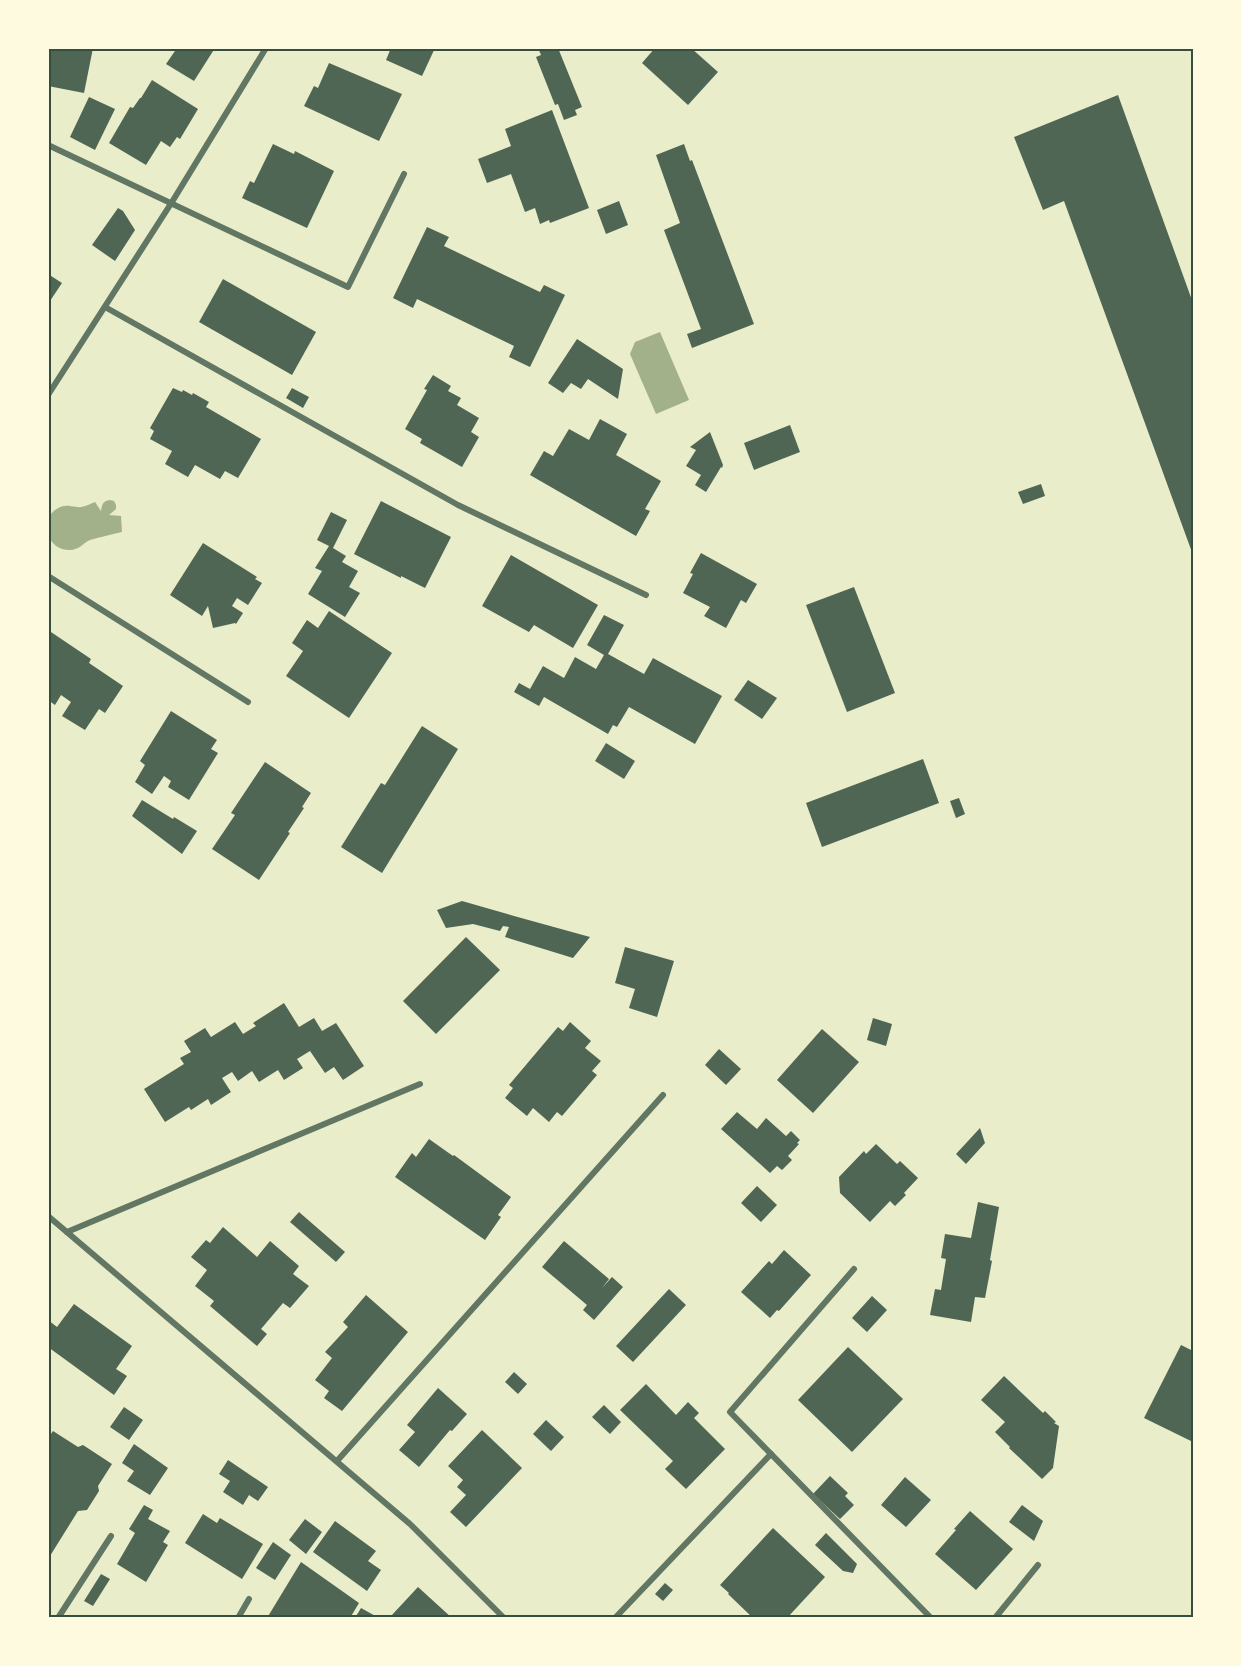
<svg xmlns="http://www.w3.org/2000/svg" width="1241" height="1666" font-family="Cabin,sans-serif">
<rect width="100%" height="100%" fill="#e9edc9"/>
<g fill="#a3b18a">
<polygon points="660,332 689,400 656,414 630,354 635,342"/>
<path d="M110,500L114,501L116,505V509L109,515L121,516L122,532C112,534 101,537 90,540C83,543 79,550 70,550C48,551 39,522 55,510C64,504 68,506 77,507C83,508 90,504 95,502L101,511C102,504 103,501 110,500Z"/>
</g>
<g fill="#4f6655">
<polygon points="48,48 93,48 84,93 48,86"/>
<polygon points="177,48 215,48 194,81 166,64"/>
<polygon points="391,48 435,48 422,76 386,60"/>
<polygon points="538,48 558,48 582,107 575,110 577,115 564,120 558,104 555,105 536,57 541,55"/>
<polygon points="655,48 691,48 718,72 688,105 642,63"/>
<polygon points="329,63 402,94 379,141 304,106 314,86 318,88"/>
<polygon points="152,80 198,109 180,139 177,137 170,147 161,141 146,165 109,143 130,107 133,108 140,98 141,98"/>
<polygon points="1118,95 1193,303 1193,555 1064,201 1043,210 1014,137"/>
<polygon points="89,97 115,109 95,150 70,137"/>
<polygon points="552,110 589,208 550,223 549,220 540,224 535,208 525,212 511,174 487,183 478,159 511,146 505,129"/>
<polygon points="273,144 294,154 295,151 334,171 307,228 242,198 250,181 254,183"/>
<polygon points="684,144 690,161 692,160 754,324 692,348 687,334 701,329 664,230 680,223 656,155"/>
<polygon points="619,201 628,225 606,234 597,210"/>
<polygon points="118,208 123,211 135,230 115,261 92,245"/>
<polygon points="427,227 449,237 444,246 540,292 544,285 565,295 530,367 509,357 514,346 417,299 413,308 393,298"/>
<polygon points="48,274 62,283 48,304"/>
<polygon points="223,279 316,332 292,375 199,322"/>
<polygon points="577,339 623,369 618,399 588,379 581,389 571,383 563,393 548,383"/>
<polygon points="433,375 451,386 448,391 461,398 457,405 479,418 471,432 479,437 462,467 420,443 422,439 405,429 427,390 424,389"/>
<polygon points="173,388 182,392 183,390 192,395 193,393 209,402 206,407 261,439 238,478 225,471 220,479 195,465 188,477 165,464 172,451 150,439 154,431 150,428"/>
<polygon points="292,388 309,397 303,408 286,398"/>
<polygon points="600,419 627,434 616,455 661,481 645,509 650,511 636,536 530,475 544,451 553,456 569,429 589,440"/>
<polygon points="790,425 800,452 754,470 744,443"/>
<polygon points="710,432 723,465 722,468 721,467 706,492 695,485 701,475 686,466 696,450 690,447"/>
<polygon points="1041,484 1045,496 1023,504 1018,492"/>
<polygon points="381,501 451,537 425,588 401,576 401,578 354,554"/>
<polygon points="331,512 347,520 333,548 346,556 342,562 358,571 349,587 360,593 345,617 308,594 322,571 315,568 329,546 317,540"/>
<polygon points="203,543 257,577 255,579 262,583 248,605 237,598 232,606 243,613 236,624 235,623 213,628 208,606 202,616 170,595"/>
<polygon points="701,553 757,584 746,603 741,600 726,628 704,616 710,607 683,593 693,574 690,573"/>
<polygon points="511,555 598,605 573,648 534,625 529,632 482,606"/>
<polygon points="854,587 895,693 847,712 806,605"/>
<polygon points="329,611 392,653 349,718 286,676 303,651 292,643 307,620 318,628"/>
<polygon points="604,615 624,625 608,654 644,674 653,658 722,696 695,744 629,707 617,727 613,725 608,734 544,697 539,706 514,692 519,683 530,689 543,666 564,678 575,657 596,669 604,655 587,645"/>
<polygon points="48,630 91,659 89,663 123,686 105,713 99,709 85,730 62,716 71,702 61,695 55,705 48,700"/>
<polygon points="748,680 777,698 762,719 734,700"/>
<polygon points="171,711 217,740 211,749 218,753 189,800 168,787 171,781 164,776 152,794 135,782 145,765 140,761"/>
<polygon points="422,726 458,749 382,873 341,847 381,783 385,785"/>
<polygon points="606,743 635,761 624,779 595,761"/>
<polygon points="923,759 939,803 822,847 806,803"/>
<polygon points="265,762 311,793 302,807 304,808 288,832 290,833 259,880 212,849 235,815 231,813"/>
<polygon points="959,798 965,814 956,818 950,801"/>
<polygon points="142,800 173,819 174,817 197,831 182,854 132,816"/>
<polygon points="462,901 514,916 590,937 573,958 505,937 509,927 503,926 500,931 473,924 446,928 437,910"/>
<polygon points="466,937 500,970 436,1034 403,1001"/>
<polygon points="625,947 674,961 657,1017 629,1008 635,989 615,983"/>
<polygon points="284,1003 299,1027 314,1018 322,1031 336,1023 364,1066 343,1080 334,1067 325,1073 310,1051 297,1059 303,1068 284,1080 278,1070 259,1082 252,1071 238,1081 232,1072 222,1078 231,1092 211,1105 208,1099 191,1110 189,1107 165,1122 144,1089 184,1064 180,1058 191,1052 184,1041 205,1028 211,1037 235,1022 243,1034 256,1026 253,1023"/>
<polygon points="873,1018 892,1024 886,1046 867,1040"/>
<polygon points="570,1022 591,1041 585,1048 601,1061 592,1071 597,1075 562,1116 557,1112 549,1122 533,1108 527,1116 505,1098 513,1088 509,1085 558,1027 563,1031"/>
<polygon points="822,1029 859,1062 813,1113 777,1080"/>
<polygon points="719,1049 741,1069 726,1085 705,1065"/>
<polygon points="737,1112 757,1129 766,1118 786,1136 791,1131 800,1140 797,1143 799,1144 788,1156 792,1160 782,1170 777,1166 770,1173 721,1129"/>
<polygon points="980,1128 985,1143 966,1164 956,1154"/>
<polygon points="429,1139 453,1156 454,1155 511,1197 498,1215 501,1217 485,1240 395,1177 412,1153 416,1157"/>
<polygon points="876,1144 897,1164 900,1161 918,1178 904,1193 906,1195 895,1206 890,1201 870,1222 840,1193 839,1177 864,1151 866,1154"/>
<polygon points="757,1186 777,1205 761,1222 741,1203"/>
<polygon points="978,1202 999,1207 990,1260 992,1261 985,1298 975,1297 971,1322 930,1315 935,1289 941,1290 946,1259 941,1258 945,1234 971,1238"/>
<polygon points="299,1212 345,1252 336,1262 290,1222"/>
<polygon points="223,1227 257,1257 270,1241 299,1266 293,1274 309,1286 290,1308 283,1303 261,1329 267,1334 257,1346 210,1306 214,1301 195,1286 207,1270 191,1257 206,1240 210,1243"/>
<polygon points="564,1241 609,1279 602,1288 612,1277 623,1287 594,1320 583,1310 587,1305 542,1267"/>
<polygon points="784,1250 811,1275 779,1311 777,1310 770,1318 741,1292 769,1261 772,1264"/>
<polygon points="669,1289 686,1305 633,1362 616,1346"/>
<polygon points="366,1295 408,1332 342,1411 324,1398 329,1391 315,1380 332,1358 325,1352 348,1327 343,1322"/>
<polygon points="872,1296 887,1310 867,1332 852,1318"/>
<polygon points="74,1304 132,1346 116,1369 127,1376 114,1395 48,1347 48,1320 57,1327"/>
<polygon points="1181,1345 1193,1351 1193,1442 1144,1418"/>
<polygon points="848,1347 903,1399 852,1452 798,1400"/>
<polygon points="514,1372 527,1384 518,1394 505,1382"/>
<polygon points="1004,1376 1043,1413 1045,1411 1056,1422 1054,1423 1059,1426 1053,1468 1042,1479 1009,1448 1010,1447 995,1432 1005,1422 981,1400"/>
<polygon points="646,1384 676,1415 688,1402 699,1413 694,1418 725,1449 686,1489 665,1469 673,1461 620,1410"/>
<polygon points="438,1388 467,1414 452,1431 450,1430 419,1467 399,1450 415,1432 407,1425"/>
<polygon points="604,1405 621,1422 610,1434 592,1417"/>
<polygon points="124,1407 143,1420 129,1440 110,1427"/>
<polygon points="546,1420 564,1437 551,1451 533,1434"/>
<polygon points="482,1430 522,1468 466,1527 450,1512 466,1495 457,1487 463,1480 448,1466"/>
<polygon points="53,1431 78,1447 83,1445 112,1464 98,1486 99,1491 87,1510 78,1511 50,1556 48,1555 48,1438"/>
<polygon points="134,1444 168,1468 150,1495 127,1481 134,1471 122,1463"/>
<polygon points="228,1460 268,1487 258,1501 249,1495 243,1505 223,1492 230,1481 219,1474"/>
<polygon points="830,1476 848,1493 845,1496 854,1505 840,1519 813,1494"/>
<polygon points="905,1477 931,1500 906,1527 881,1505"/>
<polygon points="144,1505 153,1510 148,1519 170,1531 163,1542 168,1545 146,1582 117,1564 135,1533 129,1529"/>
<polygon points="1022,1505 1043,1521 1034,1541 1009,1522"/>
<polygon points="970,1511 1013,1549 976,1590 935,1554 956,1530 954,1529"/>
<polygon points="203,1514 217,1523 220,1518 263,1544 242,1579 185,1543"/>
<polygon points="305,1519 322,1532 306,1554 289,1540"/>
<polygon points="335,1521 376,1551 368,1561 381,1570 367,1591 313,1552"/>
<polygon points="773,1528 825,1577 787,1618 753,1618 728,1594 729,1593 720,1585"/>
<polygon points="826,1533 857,1564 853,1573 843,1571 815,1545"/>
<polygon points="273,1542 291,1555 275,1580 256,1568"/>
<polygon points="301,1562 359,1603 350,1618 267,1618"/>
<polygon points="101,1574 110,1579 93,1606 84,1601"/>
<polygon points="665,1583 673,1590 663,1601 655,1594"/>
<polygon points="418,1587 452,1618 394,1618 391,1616"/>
<polygon points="361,1608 379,1618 355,1618"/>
</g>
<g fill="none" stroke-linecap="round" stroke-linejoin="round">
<g stroke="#617663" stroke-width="6">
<polyline points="48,145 348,287 404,174"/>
<polyline points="105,307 458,505 646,595"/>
<polyline points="48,395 172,202 266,48"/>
<polyline points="48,576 248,702"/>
<polyline points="48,1216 410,1524 504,1618"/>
<polyline points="67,1232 420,1084"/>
<polyline points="854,1269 730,1412 931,1618"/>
<polyline points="337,1461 663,1095"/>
<polyline points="58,1618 111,1536"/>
<polyline points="238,1618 249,1599"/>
<polyline points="615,1618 771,1454"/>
<polyline points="995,1618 1038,1565"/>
</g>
</g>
<rect width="1241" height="1666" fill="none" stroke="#fefae0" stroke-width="99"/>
<rect x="50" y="50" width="1142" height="1566" fill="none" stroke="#344e41" stroke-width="2"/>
</svg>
